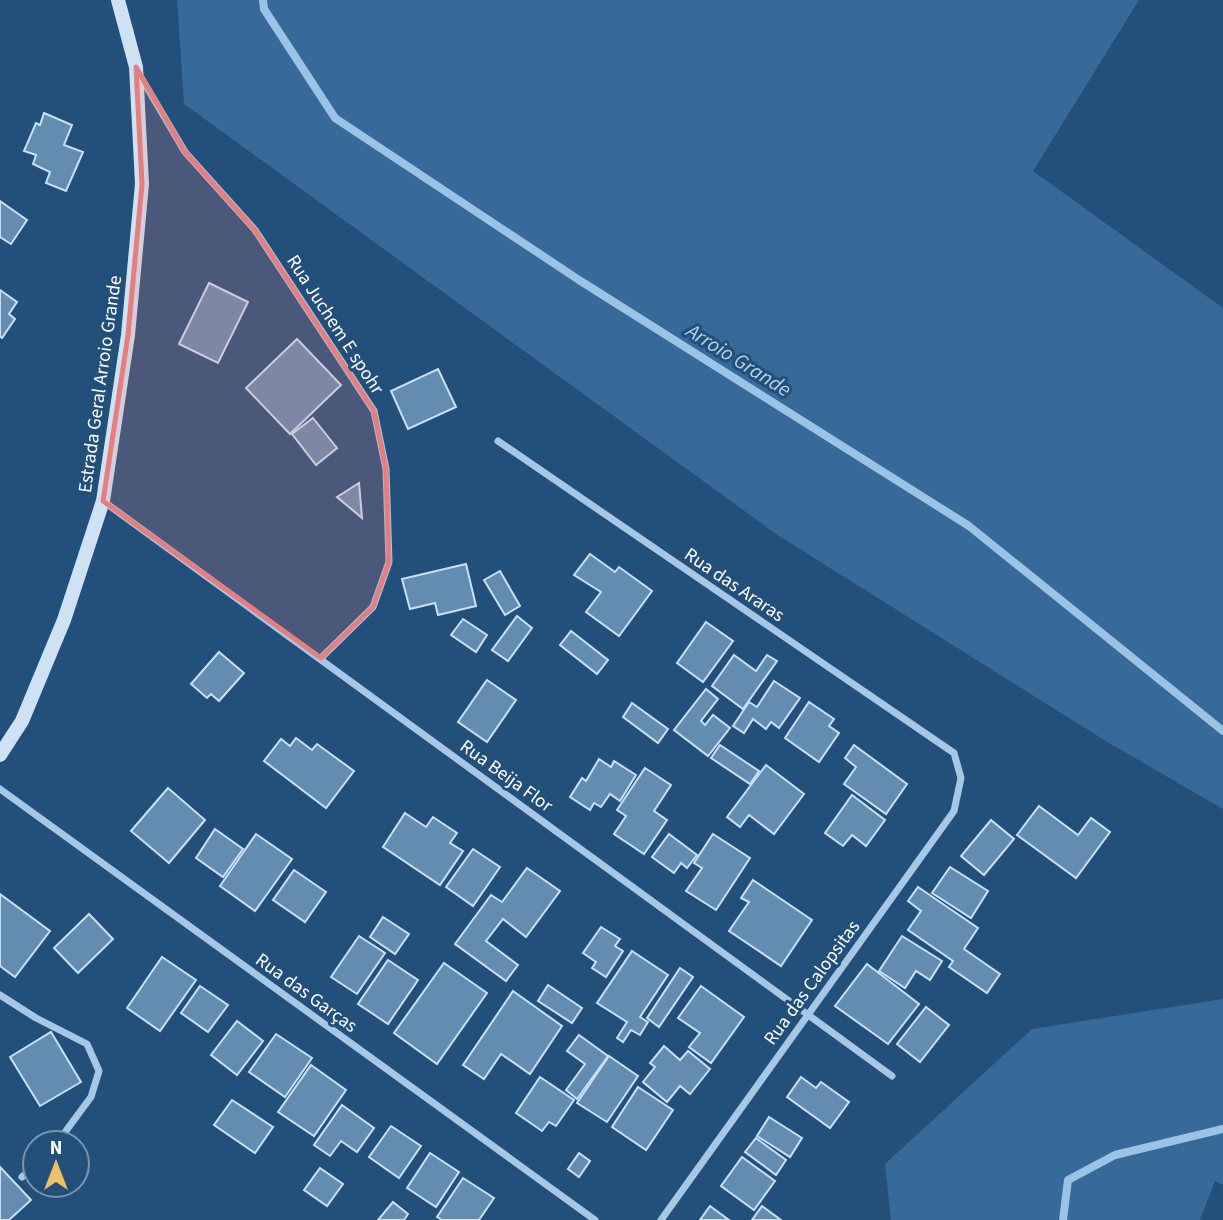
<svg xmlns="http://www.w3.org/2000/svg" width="1223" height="1220" font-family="'Source Sans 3',sans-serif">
<rect width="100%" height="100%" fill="#23507a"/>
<g fill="#376a98">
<polygon points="177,0 1139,0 1033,171 1223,308 1223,809 1109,743 779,536 184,104"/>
<polygon points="1223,999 1223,1185 1215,1181 1200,1220 891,1220 885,1164 1032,1029"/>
</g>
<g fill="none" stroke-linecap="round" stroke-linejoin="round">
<g stroke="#9ac3e6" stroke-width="8">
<polyline points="263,0 264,9 335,118 579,280 969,526 1223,731"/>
<polyline points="1063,1220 1068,1180 1115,1155 1223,1129"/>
</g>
</g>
<g fill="#648bb0" stroke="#c9e0f4" stroke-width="2">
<polygon points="44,113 72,125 64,145 83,152 66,191 46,183 50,172 33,164 36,155 24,151 36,123 40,125"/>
<polygon points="0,201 27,220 11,244 0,237"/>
<polygon points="209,283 248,302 218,363 179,344"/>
<polygon points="0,290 17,302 9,314 15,319 2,338 0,336"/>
<polygon points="297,339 341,385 290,434 246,388"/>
<polygon points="438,369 456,407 408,429 391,391"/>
<polygon points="313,418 337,448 316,465 292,434"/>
<polygon points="359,483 362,518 337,497"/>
<polygon points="590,554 615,572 619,567 652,591 619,636 586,612 601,592 574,575"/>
<polygon points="466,564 476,606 438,615 435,603 410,609 402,579"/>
<polygon points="500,571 520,606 505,615 484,580"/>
<polygon points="517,616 532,628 508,661 492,650"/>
<polygon points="463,619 487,635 476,652 451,635"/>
<polygon points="706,622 733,641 703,682 677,663"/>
<polygon points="571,631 608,660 597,674 560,645"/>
<polygon points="219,652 244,673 219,701 211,694 207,698 191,684"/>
<polygon points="734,655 756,671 767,655 777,661 743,709 712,686"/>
<polygon points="487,680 516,700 487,742 458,722"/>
<polygon points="774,681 800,698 779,728 771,722 766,729 753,719 744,733 733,726 749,702 757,707"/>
<polygon points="706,689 718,699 701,721 705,725 713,715 730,728 708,756 674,730"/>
<polygon points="809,702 834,719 829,726 839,733 819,762 785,738"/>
<polygon points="632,703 668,729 658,743 623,717"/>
<polygon points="296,738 312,750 317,744 354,771 326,808 264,761 281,739 290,746"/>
<polygon points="720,745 759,771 750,784 711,758"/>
<polygon points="854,745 907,784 886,814 844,784 856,767 845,758"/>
<polygon points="599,759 611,767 614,761 636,775 620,801 610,794 601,807 594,803 590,810 570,797 582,778 586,781"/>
<polygon points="766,765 804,794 774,834 749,815 740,827 727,817"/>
<polygon points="645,768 671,785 654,811 667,820 644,854 614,834 626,816 617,810"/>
<polygon points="168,788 205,820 169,863 131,831"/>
<polygon points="852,795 885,820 866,846 852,835 843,846 825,833"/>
<polygon points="1039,806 1078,835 1091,818 1110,832 1076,878 1017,835"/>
<polygon points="405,813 426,827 433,817 457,833 450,843 463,851 440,885 383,847"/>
<polygon points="991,820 1014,839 984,875 961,856"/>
<polygon points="215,829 243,849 223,877 196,858"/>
<polygon points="256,834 292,859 255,911 220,886"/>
<polygon points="669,834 697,855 687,868 681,863 674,873 652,857"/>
<polygon points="713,834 750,858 716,910 686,891 702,868 694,863"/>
<polygon points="473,849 500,867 473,906 446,887"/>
<polygon points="950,867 988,891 971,918 932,893"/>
<polygon points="527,868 560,891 526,937 503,919 486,941 518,965 506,981 455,944 491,895 502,902"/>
<polygon points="294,870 326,892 305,922 273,900"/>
<polygon points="753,880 812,920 781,966 729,931 749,902 741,898"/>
<polygon points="918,887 978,928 964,949 1000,974 987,993 949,967 953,961 908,930 921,911 908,901"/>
<polygon points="0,894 50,931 15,977 0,966"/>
<polygon points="89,914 113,939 78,973 54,948"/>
<polygon points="383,917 409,934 395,954 370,937"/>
<polygon points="601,927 620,939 615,946 623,951 606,977 592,968 596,962 583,953"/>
<polygon points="359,936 385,953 357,994 331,977"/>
<polygon points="902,936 942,961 930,980 916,971 905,988 879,971"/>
<polygon points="632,951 668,975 640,1017 648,1022 640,1035 631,1030 623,1042 617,1038 627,1022 597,1003"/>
<polygon points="162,957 196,980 160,1031 127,1008"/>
<polygon points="388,960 418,980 388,1024 358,1004"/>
<polygon points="444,963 487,993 437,1064 394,1033"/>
<polygon points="867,964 919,1004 888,1044 835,1006"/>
<polygon points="680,968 693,977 659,1027 647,1018"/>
<polygon points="548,985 582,1008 572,1023 538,1001"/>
<polygon points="200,986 228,1005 208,1032 181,1013"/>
<polygon points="701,986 744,1017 711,1063 689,1047 700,1033 678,1018"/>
<polygon points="513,991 562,1026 530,1074 501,1054 484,1079 463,1065"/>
<polygon points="926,1007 949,1025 920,1062 897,1044"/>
<polygon points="237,1021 263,1041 237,1075 211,1055"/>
<polygon points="51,1032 81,1082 40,1106 10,1057"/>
<polygon points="276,1034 312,1058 285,1097 249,1072"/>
<polygon points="579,1035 608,1056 577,1099 566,1090 585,1064 567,1051"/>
<polygon points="664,1046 680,1060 688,1051 710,1069 690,1094 680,1086 667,1102 643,1082 655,1067 650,1063"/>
<polygon points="609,1056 638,1076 607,1122 577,1103"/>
<polygon points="311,1065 346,1090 314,1136 278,1112"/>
<polygon points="540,1077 574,1100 556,1126 549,1122 542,1131 516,1113"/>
<polygon points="801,1077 816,1088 821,1082 849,1102 830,1128 787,1097"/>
<polygon points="638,1087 673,1110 646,1150 612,1127"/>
<polygon points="232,1100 273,1127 255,1153 214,1125"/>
<polygon points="342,1105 374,1128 357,1152 341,1141 330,1156 314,1145"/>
<polygon points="769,1117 802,1138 790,1157 757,1136"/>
<polygon points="391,1126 421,1146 399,1178 369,1157"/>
<polygon points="756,1138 786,1160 776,1175 745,1152"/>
<polygon points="430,1153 459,1172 436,1207 407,1188"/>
<polygon points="579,1153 590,1161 579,1177 568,1169"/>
<polygon points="742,1157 775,1181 754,1210 721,1186"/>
<polygon points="0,1167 31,1200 9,1220 0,1220"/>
<polygon points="320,1168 343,1184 327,1206 304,1190"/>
<polygon points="463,1178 494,1198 479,1220 442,1220 437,1217"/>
<polygon points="393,1202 408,1214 404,1220 378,1220"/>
<polygon points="710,1206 729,1220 700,1220"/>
<polygon points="762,1206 781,1220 752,1220"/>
</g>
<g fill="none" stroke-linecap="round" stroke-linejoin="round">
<g stroke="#a6c7e5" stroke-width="7">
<polyline points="139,74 185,152 255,230 374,411 386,469 389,562 373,607 321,658"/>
<polyline points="498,441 954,753 961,778 954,811 661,1220"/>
<polyline points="103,501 892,1076"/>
<polyline points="0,789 595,1220"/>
<polyline points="0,995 36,1018 87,1044 99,1071 91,1097 57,1143"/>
<polyline points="22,1177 35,1166"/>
</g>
<polyline stroke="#cfe2f4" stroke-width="14" points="0,755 22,721 64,620 103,501 128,335 142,184 136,67 118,0"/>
</g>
<path fill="#e67e7e" fill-opacity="0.2" stroke="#e67e7e" stroke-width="5" stroke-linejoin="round" d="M136,67L185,152L255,230L374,411L386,469L389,562L373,607L321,658L103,501L128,335L142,184Z"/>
<g text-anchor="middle" stroke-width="6" stroke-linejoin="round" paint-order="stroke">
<g font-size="19" fill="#fff" stroke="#23507a">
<text transform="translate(336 324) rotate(57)" y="7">Rua Juchem E spohr</text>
<text transform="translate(99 384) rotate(-82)" y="7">Estrada Geral Arroio Grande</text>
<text transform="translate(735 584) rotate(34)" y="7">Rua das Araras</text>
<text transform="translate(507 775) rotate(36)" y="7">Rua Beija Flor</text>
<text transform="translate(811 982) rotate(-54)" y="7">Rua das Calopsitas</text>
<text transform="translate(307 992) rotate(36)" y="7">Rua das Garças</text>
</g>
<g font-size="21" font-style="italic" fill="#b1d1ed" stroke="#23507a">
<text transform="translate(739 360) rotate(32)" y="7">Arroio Grande</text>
</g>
</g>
<g transform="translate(56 1164)"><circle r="33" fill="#23507a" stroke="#7b96af" stroke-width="2"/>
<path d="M0-5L12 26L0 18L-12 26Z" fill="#efbf69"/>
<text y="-10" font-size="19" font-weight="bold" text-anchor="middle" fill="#ffffff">N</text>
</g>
</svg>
